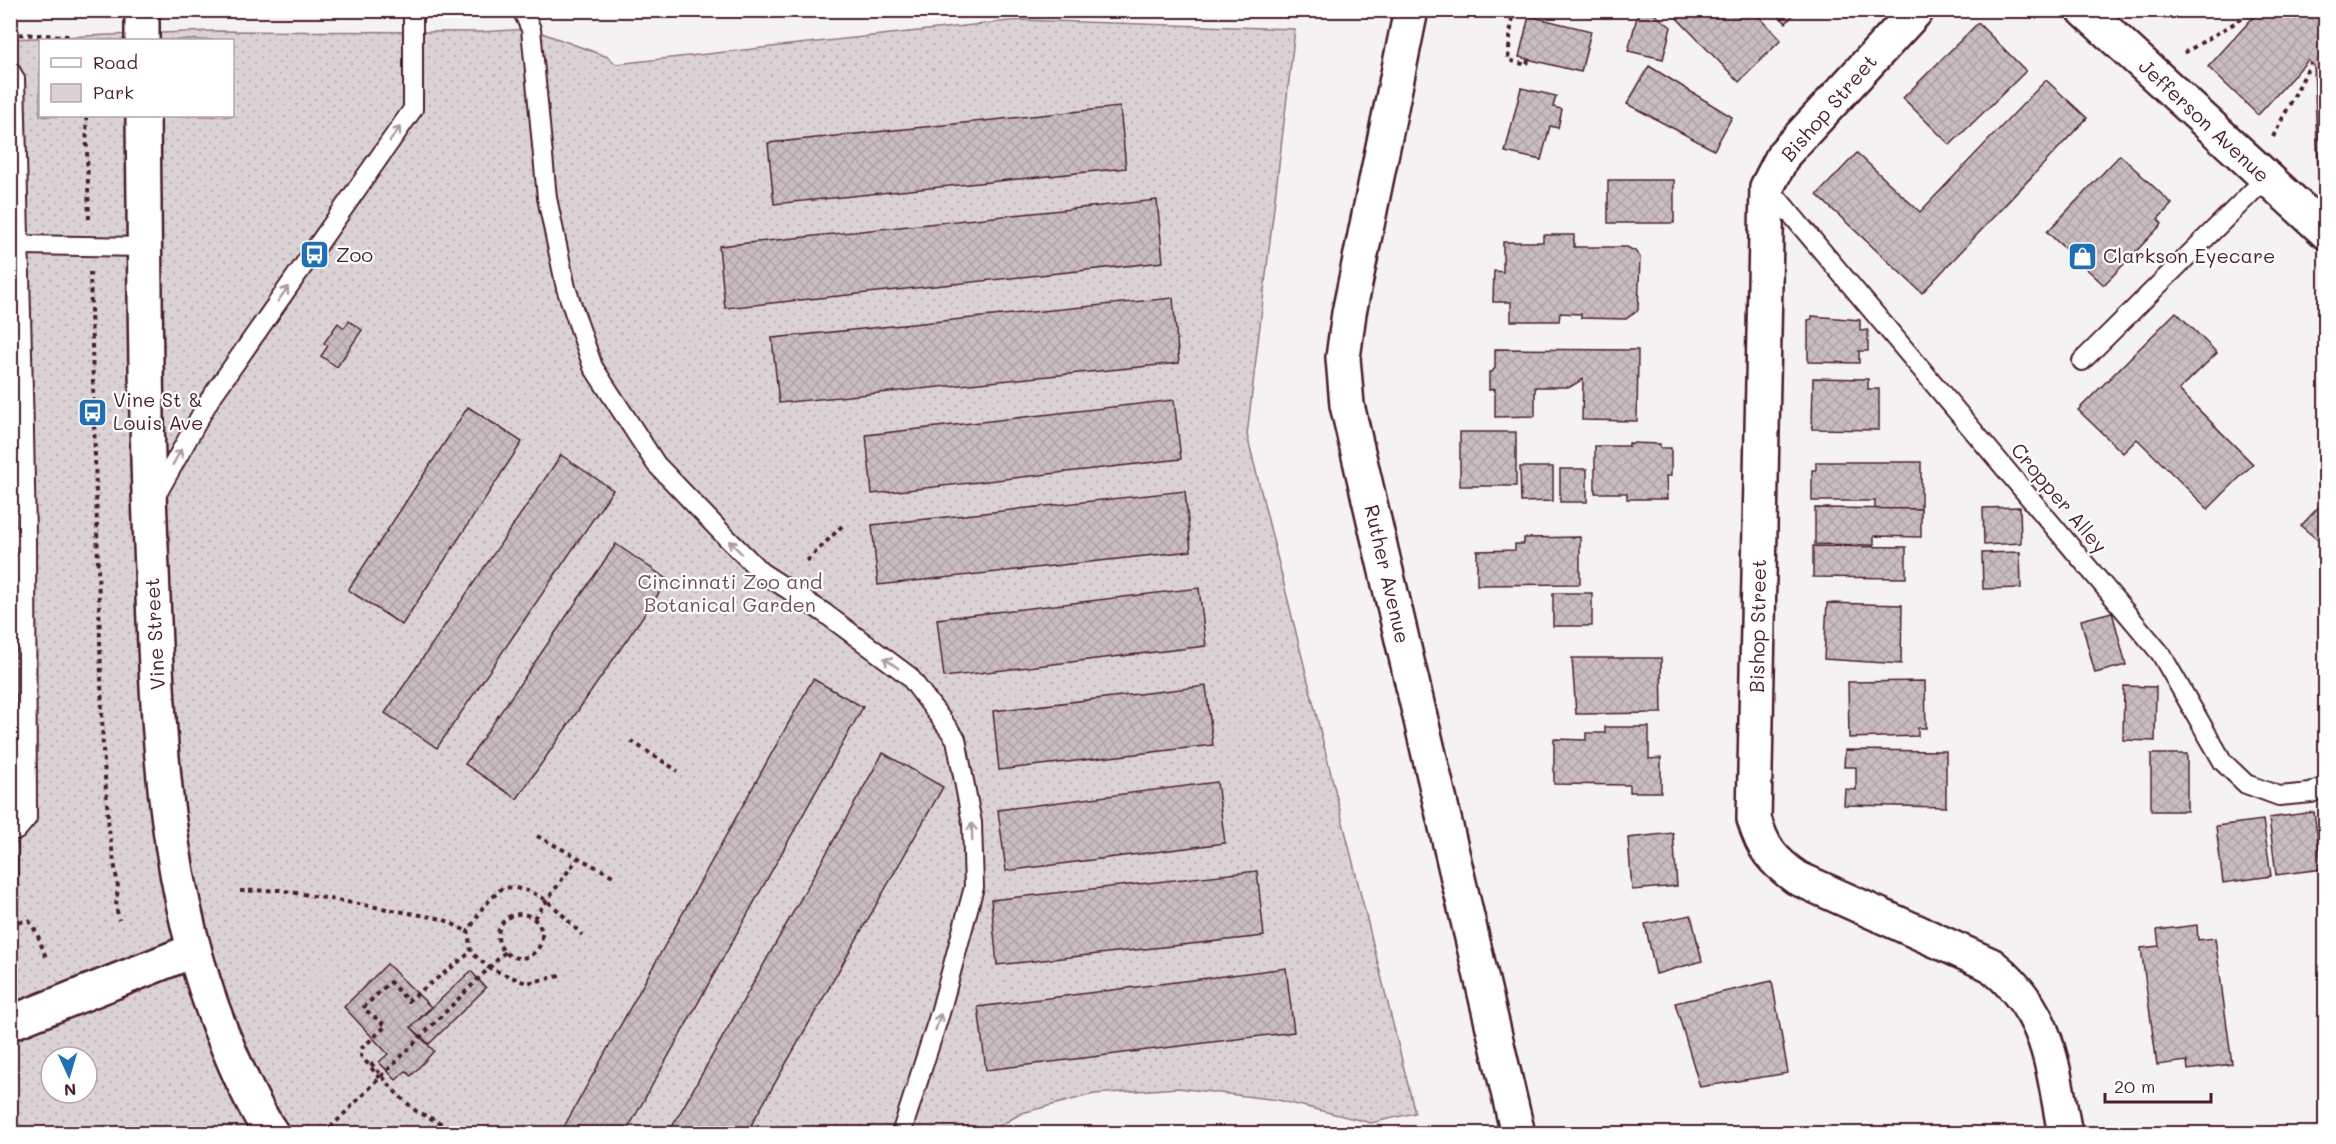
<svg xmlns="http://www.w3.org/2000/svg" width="2336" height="1144" font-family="Mali,sans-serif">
<defs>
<pattern id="green-dots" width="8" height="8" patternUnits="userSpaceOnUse" patternTransform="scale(1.5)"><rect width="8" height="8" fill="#dbd2d5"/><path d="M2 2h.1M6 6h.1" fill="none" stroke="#bdb4b7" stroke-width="1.8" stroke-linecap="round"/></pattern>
<pattern id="building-cross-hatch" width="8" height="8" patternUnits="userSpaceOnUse" patternTransform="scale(1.5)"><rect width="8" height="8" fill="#cabdc1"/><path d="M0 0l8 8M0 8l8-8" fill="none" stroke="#afa2a6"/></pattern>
</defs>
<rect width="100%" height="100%" fill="#f4f2f2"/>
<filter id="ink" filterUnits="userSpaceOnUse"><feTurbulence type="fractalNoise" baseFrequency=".0167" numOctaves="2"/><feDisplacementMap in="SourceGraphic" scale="12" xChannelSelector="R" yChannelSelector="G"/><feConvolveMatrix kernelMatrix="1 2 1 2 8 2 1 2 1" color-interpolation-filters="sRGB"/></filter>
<g filter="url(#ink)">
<path fill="url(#green-dots)" stroke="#927880" stroke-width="1.5" fill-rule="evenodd" d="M1019,20L1295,29L1247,435L1415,1113L1371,1123L1278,1100L1178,1088L1094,1094L1022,1113L985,1134H11V39L212,31L480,32L531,29L608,57L616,64ZM40,40H232V116H40ZM51,1057H87V1093H51Z"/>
<g fill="url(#building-cross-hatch)" stroke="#4a1f2b" stroke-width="1.5">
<polygon points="1641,10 1649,10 1671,27 1663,59 1628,51 1637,17"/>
<polygon points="1669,10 1753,10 1781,40 1739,82"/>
<polygon points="1773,10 1798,10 1786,23"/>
<polygon points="2326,10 2326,169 2318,170 2314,66 2308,60 2258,115 2208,67 2258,12 2255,10"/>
<polygon points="1529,16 1591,31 1581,72 1519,57"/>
<polygon points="1978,23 2026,71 1950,145 1903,98"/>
<polygon points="1649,66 1732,117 1714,150 1627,104"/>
<polygon points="2046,80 2087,118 1922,293 1817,195 1857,153 1920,212"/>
<polygon points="1521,88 1556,96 1553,107 1562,109 1558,128 1550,126 1541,160 1505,152"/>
<polygon points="1120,107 1126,168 774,204 768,143"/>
<polygon points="2120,155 2172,204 2158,219 2162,224 2104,285 2047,232"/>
<rect x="1608" y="180" width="66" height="43"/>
<polygon points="1157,200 1163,262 725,308 719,246"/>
<polygon points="1543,235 1574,235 1574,247 1627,247 1635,251 1640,257 1638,310 1626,319 1581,318 1581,314 1560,313 1559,321 1511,321 1511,302 1493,302 1494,271 1503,272 1503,242 1543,242"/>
<polygon points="1173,298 1179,363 779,403 772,338"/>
<polygon points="2176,312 2217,353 2179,390 2253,464 2208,509 2137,439 2123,453 2078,410"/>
<polygon points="1812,316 1860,320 1860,331 1868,330 1868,351 1859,351 1859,363 1808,362 1808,320 1812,319"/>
<polygon points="349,321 362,330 337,367 321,356 328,346 324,343 338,323 344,328"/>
<polygon points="1495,349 1638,350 1637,421 1582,420 1583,379 1570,387 1535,387 1535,416 1495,417 1495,389 1489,390 1489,372 1492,372 1495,368"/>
<polygon points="1813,378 1868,379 1868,389 1879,389 1879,430 1812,429"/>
<polygon points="1174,400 1181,459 872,494 866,435"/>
<polygon points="468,407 522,442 402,625 348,590"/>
<rect x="1460" y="432" width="56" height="54"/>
<polygon points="1629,443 1660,444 1660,448 1671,448 1671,476 1666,476 1667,499 1627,499 1627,493 1595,493 1595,446 1629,446"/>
<polygon points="561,455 613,490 437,748 385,713"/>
<polygon points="1816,462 1921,462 1921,509 1875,509 1875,501 1812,501 1812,470 1816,470"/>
<polygon points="1520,467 1553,467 1553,501 1521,502"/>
<rect x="1560" y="469" width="27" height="33"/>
<polygon points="1185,491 1191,551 878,585 872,525"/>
<polygon points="2326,499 2326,547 2301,526"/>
<polygon points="2020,507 2021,543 1984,545 1983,508"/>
<polygon points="1815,508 1921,509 1921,537 1874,536 1874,545 1815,544"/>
<polygon points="1580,537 1580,584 1477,585 1477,551 1515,550 1515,544 1524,544 1524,538"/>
<polygon points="616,544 668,580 517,799 465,764"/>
<rect x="10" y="546" width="11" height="80"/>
<polygon points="1813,546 1906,547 1906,578 1813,577"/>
<polygon points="2020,552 2021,588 1983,589 1982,553"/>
<polygon points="1199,588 1206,646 944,677 937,619"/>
<rect x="1553" y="593" width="39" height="33"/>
<polygon points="1827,603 1902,605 1901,664 1824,659"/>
<polygon points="2112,612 2126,665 2095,673 2081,620"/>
<polygon points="10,644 20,644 19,724 10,723"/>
<polygon points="1572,658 1661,658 1662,713 1576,714"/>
<polygon points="813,679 863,707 625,1134 560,1134"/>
<polygon points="1925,681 1926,728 1918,728 1918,736 1849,738 1848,682"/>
<polygon points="1206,686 1213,745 999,770 993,711"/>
<polygon points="2124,686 2156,687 2155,741 2123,740"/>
<polygon points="1605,727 1649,727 1649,759 1661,758 1661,792 1630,792 1630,785 1554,784 1554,739 1586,740 1586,733 1605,733"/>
<rect x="10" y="742" width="10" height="79"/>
<polygon points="1845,750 1946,751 1946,807 1844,805 1845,789 1856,790 1856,767 1844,767"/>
<polygon points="883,753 943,787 746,1134 668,1134"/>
<rect x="2151" y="754" width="36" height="57"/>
<polygon points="1217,782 1225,843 1006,871 998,810"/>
<polygon points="2314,812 2322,869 2276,875 2269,818"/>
<polygon points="2263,820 2271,876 2223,883 2216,826"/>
<polygon points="1673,833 1677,886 1632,890 1628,838"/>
<rect x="10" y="843" width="8" height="79"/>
<polygon points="1257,871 1264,936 997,965 991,900"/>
<polygon points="1691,915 1702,961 1656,974 1645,924"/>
<polygon points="2197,925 2198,940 2215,938 2232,1064 2188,1070 2187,1061 2157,1065 2141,948 2159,946 2157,930"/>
<polygon points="387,964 431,1007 411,1027 434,1051 411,1076 406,1071 396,1080 379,1062 388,1054 344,1007"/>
<polygon points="1286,968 1294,1032 986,1070 978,1007"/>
<polygon points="471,971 486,988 429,1044 411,1027"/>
<polygon points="1772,981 1788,1073 1700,1087 1675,1003"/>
</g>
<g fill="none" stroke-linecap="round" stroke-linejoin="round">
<defs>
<g id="lane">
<polyline points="522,10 531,29 547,198 566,288 593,367 656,464 723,534 761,572 823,612 909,676 956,739 972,823 974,887 940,1013 901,1134"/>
<polyline points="10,70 15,79 24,431 10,431"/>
<polyline points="1769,188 2161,654 2223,762 2246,784 2279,796 2311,793 2326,786"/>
<polyline points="21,245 145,247"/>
<polyline points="2082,361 2266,178"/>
<polyline points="24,431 26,537"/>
<polyline points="154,499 210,399 413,109 413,10"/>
<polyline points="10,537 26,537 27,818 17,830 10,830"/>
</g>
<g id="street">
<polyline points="1411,10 1349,313 1343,358 1347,405 1518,1134"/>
<path d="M1917,10L1784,154L1767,187L1754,819C1763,849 1772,860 1797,878L1991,965C2050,1012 2052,1065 2065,1134"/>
</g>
<g id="secondary">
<polyline points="142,10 142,40"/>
<polyline points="2084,10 2326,232"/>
<path d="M143,116C145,267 145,418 152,569C158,731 163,899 229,1050C241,1079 254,1108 272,1134"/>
<polyline points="10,1023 192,951"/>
</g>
</defs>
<use href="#lane" stroke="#4a1f2b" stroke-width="22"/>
<use href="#street" stroke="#4a1f2b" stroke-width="38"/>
<use href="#secondary" stroke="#4a1f2b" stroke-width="38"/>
<g stroke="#4a1f2b" stroke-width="4" stroke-dasharray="4.5 4.5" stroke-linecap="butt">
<polyline points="1508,10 1512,16 1508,60 1527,65 1528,60"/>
<polyline points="10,34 69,36 76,40"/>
<polyline points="2184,53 2255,11"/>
<polyline points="86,116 89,219"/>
<polyline points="2273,137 2311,63"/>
<polyline points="90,272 103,750 109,830 118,887 116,906 119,920"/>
<polyline points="807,561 842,526"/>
<polyline points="631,741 678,771"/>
<polyline points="537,836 615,877"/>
<polyline points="240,891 280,890 443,919 468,932"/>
<circle cx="520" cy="936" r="22"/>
<polyline points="534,918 577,859"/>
<polyline points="10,923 29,921 37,933 46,958"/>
<path d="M560,976L526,983L489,968L471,952L468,932L483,907L503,887C543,888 556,909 582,935"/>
<polyline points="371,1063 398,1095 416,1111 463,1134"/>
<polyline points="380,1078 361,1056 362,1048 386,1026 363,1008 390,982 408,1001 471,952"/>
<polyline points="324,1134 505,952"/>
</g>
<use href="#lane" stroke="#fff" stroke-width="18"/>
<use href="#street" stroke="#fff" stroke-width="33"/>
<use href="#secondary" stroke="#fff" stroke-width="33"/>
</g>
<defs><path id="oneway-shaft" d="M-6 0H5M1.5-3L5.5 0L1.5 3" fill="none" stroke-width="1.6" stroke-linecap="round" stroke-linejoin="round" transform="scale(1.5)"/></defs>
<g stroke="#ae9aa0">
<use href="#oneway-shaft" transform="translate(395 134) rotate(-55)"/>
<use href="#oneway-shaft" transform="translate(283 294) rotate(-55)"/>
<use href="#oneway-shaft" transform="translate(177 457) rotate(-61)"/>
<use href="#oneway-shaft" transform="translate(735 547) rotate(-135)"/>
<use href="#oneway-shaft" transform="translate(891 663) rotate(-144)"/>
<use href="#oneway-shaft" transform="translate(972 832) rotate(-92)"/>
<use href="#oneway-shaft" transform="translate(938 1022) rotate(-73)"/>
</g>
</g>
<defs>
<symbol id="bus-square" viewBox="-11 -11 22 22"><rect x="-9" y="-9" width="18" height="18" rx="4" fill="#1f6fb2" stroke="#fff"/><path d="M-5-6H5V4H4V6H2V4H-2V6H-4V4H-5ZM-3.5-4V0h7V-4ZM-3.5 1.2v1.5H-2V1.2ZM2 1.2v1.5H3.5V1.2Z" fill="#fff"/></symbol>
<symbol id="shop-square" viewBox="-11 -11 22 22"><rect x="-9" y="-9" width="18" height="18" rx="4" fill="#1f6fb2" stroke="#fff"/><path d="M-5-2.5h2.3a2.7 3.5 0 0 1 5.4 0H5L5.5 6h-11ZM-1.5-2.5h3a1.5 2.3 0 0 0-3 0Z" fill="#fff"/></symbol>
</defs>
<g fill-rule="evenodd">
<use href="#bus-square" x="298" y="238" width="33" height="33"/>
<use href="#shop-square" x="2066" y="240" width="33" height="33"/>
<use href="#bus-square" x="76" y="396" width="33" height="33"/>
</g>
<g text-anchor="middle" stroke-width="4.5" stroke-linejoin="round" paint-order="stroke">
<g font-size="20" fill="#4a1f2b" stroke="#fff">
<text transform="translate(1829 108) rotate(-49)" y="7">Bishop Street</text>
<text transform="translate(2204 121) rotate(43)" y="7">Jefferson Avenue</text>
<text transform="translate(2059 498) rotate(50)" y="7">Cropper Alley</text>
<text transform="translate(1387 574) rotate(77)" y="7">Ruther Avenue</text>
<text transform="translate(1758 626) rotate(-89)" y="7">Bishop Street</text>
<text transform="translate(155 634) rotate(-93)" y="7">Vine Street</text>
</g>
<g font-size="20" fill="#4a1f2b" stroke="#fff" text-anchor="start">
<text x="336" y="262">Zoo</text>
<text x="2103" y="263">Clarkson Eyecare</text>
<text x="113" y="407">Vine St &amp;<tspan x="113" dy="23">Louis Ave</tspan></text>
</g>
<g font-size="20" fill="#6e4c56" stroke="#fff">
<text x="730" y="589">Cincinnati Zoo and<tspan x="730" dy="23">Botanical Garden</tspan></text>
</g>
</g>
<rect width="2336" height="1144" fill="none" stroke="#fff" stroke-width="36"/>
<rect x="18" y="18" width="2300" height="1108" fill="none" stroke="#4a1f2b" stroke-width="2" filter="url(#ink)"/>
<rect x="39" y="39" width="195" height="78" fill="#ffffff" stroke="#b7a5aa" stroke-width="1.5"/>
<rect x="51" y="58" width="30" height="9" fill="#ffffff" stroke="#b7a5aa" stroke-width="1.5"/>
<text x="93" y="69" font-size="18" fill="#4a1f2b">Road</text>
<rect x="51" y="84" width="30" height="18" fill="#dbd2d5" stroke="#b7a5aa" stroke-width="1.5"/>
<text x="93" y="99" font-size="18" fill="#4a1f2b">Park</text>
<g transform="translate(69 1075) rotate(176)"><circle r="28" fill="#ffffff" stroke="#b7a5aa" stroke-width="1.5"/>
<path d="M0-4.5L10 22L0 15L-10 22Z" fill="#1f6fb2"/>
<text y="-9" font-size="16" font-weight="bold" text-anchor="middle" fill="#4a1f2b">N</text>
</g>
<path d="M2105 1093v9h106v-9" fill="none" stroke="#4a1f2b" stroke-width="3"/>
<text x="2114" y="1093" font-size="18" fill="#4a1f2b" stroke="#ffffff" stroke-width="4.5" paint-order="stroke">20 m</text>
</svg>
